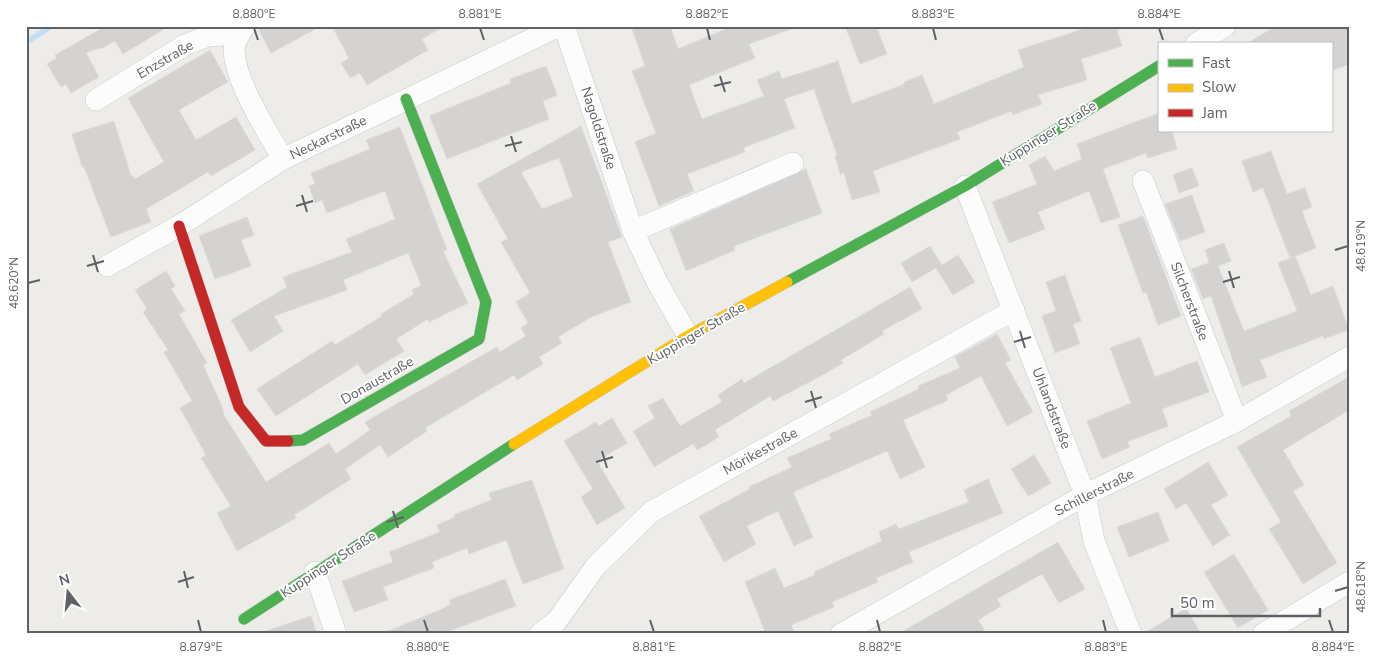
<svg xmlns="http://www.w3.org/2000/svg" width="1375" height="660" font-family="'Nunito Sans',sans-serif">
<rect width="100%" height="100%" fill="#eeece9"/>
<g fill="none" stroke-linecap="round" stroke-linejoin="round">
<polyline stroke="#c0dff5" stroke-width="5.5" points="30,40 52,26"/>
</g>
<g fill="#d5d3d2" stroke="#dddcd8" fill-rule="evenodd">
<polygon points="106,26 169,26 123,54 115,41 100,49 99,48 86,53 99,77 71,93 66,84 61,87 47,64 57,58 55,55"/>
<polygon points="257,26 321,26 271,53"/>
<polygon points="332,26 444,26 422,39 428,50 367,85 360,73 350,78 341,63 349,58"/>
<polygon points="631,26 670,26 678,49 733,26 794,26 794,28 749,44 755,58 689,85 702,119 764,96 757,80 779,71 782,79 838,61 852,104 905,84 904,82 922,75 934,104 1024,67 1018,50 1093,26 1116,26 1122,46 1081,59 1087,80 1038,95 1042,104 1013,115 1012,111 957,132 960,139 873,171 880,192 852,200 844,173 840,174 835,156 837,155 814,89 784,99 795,128 743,148 745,152 687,174 694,191 659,206 635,142 656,133 632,71 645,66"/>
<polygon points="845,26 876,26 887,54 860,64"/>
<polygon points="1276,26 1349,26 1349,64 1331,71 1331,44 1246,44"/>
<polygon points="210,50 228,82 179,110 196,140 236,117 255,150 211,176 208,172 146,209 151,222 111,237 84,167 82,167 72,134 114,121 131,176 133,176 135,179 164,162 128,98"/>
<polygon points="546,66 557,95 543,101 549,119 447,159 430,117 431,115 511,83 510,79"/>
<polygon points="1159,113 1159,131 1172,131 1177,149 1148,158 1146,153 1103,169 1120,217 1101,223 1089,191 1038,212 1045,229 1009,243 992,202 1037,184 1029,165 1045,156 1054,171 1082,159 1077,144"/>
<path d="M581,126L622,237L608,242L631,302L591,317L558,337L562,343L539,357L543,364L517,380L514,375L425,428L427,431L388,457L380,445L345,469L351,479L294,515L296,518L237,551L217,513L231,506L201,458L206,455L180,408L192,401L164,352L168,350L143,312L147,309L135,290L166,271L175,286L171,289L185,311L179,314L207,363L203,365L221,404L224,415L266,482L329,443L336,454L370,430L365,422L497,347L500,352L526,336L521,328L528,323L516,302L530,293L501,242L508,239L477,184ZM559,158L573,197L542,209L521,172Z"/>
<polygon points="400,127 447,250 443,251 468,303 429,322 428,319 396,339 404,351 365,375 358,364 276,416 257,389 332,341 335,345 382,316 381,314 414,294 412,290 421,285 408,253 343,280 347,290 274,316 283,331 250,352 231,320 287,287 283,277 352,252 346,239 395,219 385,191 327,213 322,200 315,203 309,186 315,184 311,173 370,149 366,140"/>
<polygon points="1271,151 1287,194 1305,188 1312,207 1302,211 1316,248 1290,258 1263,188 1253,192 1242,161"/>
<polygon points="1192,168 1199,186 1179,193 1173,175"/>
<polygon points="806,169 822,213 734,246 735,250 686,271 670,229"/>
<polygon points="1192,195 1205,232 1180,241 1165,204"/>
<polygon points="1143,216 1181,316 1158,325 1146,292 1143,293 1118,225"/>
<polygon points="247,217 254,235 241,240 251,266 215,279 199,236"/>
<polygon points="1224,243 1231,261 1218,266 1244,331 1297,311 1278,263 1295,256 1311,295 1333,286 1349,330 1324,339 1323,336 1260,360 1267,377 1242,387 1211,296 1203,299 1191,269 1209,263 1205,250"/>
<polygon points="930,246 942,265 958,255 975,282 953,295 936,268 912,282 901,263"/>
<polygon points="1065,275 1081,321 1073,324 1080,344 1055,353 1042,316 1056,311 1046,282"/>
<polygon points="910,287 922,309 882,331 884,334 841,360 843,363 819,377 773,401 770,396 715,430 719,437 697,450 693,444 654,467 633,431 655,418 648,406 663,398 680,426 722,402 718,395 742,379 744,383"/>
<polygon points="997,334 1011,360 1005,363 1033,412 1007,426 981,376 946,395 948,400 903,420 925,467 900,479 887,451 793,492 813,537 794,546 778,511 747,526 756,544 724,562 699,516 750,489 749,487 792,467 787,458 831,439 829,434 872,415 870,412 919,389 918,386 960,368 955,357"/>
<polygon points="1140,337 1155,377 1197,361 1209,392 1162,409 1168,426 1127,442 1130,447 1102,459 1087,421 1131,403 1110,348"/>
<polygon points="1349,377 1349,410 1283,450 1304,485 1293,491 1337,563 1303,584 1269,529 1281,522 1237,447 1291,416 1289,411"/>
<polygon points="612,418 627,443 597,461 625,508 597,525 581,497 593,489 564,441 596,422 599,426"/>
<polygon points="1034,455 1051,483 1028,496 1011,469"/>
<polygon points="1208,462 1228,495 1211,505 1230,535 1213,546 1186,503 1176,509 1164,489"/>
<polygon points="988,479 1003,513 909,552 913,562 876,578 878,582 832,602 834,607 791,625 795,634 766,634 745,582 775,568 784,588 815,575 814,572 882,541 879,532 896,524 899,529 969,502 964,490"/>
<polygon points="532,480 564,569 523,584 506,540 469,554 467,548 432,562 434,568 383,587 388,600 354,612 342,581 393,562 389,552 440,532 437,525 455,517 454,515 491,500 489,493"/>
<polygon points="1158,512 1169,541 1129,557 1117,527"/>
<polygon points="1058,542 1085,589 1059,603 1042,574 997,599 1001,606 978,620 987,634 898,634"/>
<polygon points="1234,554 1268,610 1238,628 1204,572"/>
<polygon points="505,579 516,606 442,634 381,634 442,609 451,604 449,600"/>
<polygon points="1186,608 1201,634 1143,634"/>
<polygon points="311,616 317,634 266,634 266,631"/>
</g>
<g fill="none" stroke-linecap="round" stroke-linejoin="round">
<defs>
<g id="street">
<path d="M245,26C240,33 234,42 234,50C235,82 267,131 283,159"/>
<polyline points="564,26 633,231 657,282 688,336"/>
<polyline points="1196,44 1225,26"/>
<polyline points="96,100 185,45 208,36 239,34"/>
<polyline points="1143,181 1237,421"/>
<polyline points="965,186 1085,495 1094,541 1131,634"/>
<polyline points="633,231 793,163"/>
<polyline points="107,266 179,226 283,159 559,26"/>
<polyline points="315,572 336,634"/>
<polyline points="540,634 556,622 596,566 651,512 1014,310"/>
<polyline points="841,634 1085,495 1237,421 1349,357"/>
<polyline points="1263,634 1349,582"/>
</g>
<g id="fast">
<polyline points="787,282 965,186 1159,66"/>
<polyline points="288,441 303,440 479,339 486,302 406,99"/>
<polyline points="244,619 514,444"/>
</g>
<polyline id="slow" points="514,444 688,336 787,282"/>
<polyline id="jam" points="179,226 239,407 266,441 288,441"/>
</defs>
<use href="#street" stroke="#cac9ca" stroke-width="22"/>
<use href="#fast" stroke="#c9c9c9" stroke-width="12"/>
<use href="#slow" stroke="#c9c9c9" stroke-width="12"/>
<use href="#jam" stroke="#c9c9c9" stroke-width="12"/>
<use href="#street" stroke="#fcfcfc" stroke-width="21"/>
<use href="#fast" stroke="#4caf50" stroke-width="11"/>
<use href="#slow" stroke="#ffc107" stroke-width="11"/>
<use href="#jam" stroke="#c62828" stroke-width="11"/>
</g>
<path fill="none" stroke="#5e6266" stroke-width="2" d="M254,28L258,40M480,28L484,40M707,28L710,40M933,28L936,40M1159,28L1163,40M720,76L725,92M714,86L731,82M511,136L516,152M505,146L522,142M302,195L307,212M296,206L313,201M1335,250L1348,246M93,255L98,272M87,266L104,261M1229,271L1234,288M1223,282L1240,277M28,283L40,280M1020,331L1025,348M1014,342L1031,337M811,391L816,408M805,402L822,397M602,451L607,468M596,462L613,457M393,511L398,528M387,522L404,517M184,571L188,588M178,582L194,577M1335,591L1348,587M198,620L201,632M424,620L428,632M650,620L654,632M877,620L880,632M1103,620L1106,632M1329,620L1333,632"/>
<g text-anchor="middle" stroke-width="4" stroke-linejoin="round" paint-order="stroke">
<g font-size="14" fill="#5e6266" stroke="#fff">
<text transform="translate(165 59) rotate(-30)" y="5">Enzstraße</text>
<text transform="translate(599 128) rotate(72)" y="5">Nagoldstraße</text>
<text transform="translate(1048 133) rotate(-32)" y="5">Kuppinger Straße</text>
<text transform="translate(328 137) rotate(-26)" y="5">Neckarstraße</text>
<text transform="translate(1190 301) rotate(69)" y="5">Silcherstraße</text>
<text transform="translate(696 333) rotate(-30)" y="5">Kuppinger Straße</text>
<text transform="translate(377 380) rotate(-30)" y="5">Donaustraße</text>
<text transform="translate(1052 408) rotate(69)" y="5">Uhlandstraße</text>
<text transform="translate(760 451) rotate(-29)" y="5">Mörikestraße</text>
<text transform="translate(1094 492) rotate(-27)" y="5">Schillerstraße</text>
<text transform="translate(328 564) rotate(-33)" y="5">Kuppinger Straße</text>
</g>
</g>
<rect width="1375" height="660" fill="none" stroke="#ffffff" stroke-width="55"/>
<rect x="1158" y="42" width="175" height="90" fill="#ffffff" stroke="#bfc0c2"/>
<rect x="1168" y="59" width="25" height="8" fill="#4caf50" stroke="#bfc0c2"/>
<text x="1202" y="68" font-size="15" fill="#5e6266">Fast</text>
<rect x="1168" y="84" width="25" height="8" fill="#ffc107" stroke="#bfc0c2"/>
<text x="1202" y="92" font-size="15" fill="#5e6266">Slow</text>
<rect x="1168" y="109" width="25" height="8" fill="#c62828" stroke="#bfc0c2"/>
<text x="1202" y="118" font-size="15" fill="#5e6266">Jam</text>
<g transform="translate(68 592) rotate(344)" stroke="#ffffff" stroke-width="4" paint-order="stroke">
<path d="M0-4L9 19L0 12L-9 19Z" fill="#5e6266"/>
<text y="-8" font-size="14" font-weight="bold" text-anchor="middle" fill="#5e6266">N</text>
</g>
<path d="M1172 608v8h148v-8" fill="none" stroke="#5e6266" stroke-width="2.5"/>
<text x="1180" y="608" font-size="15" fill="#5e6266" stroke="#ffffff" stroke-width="4" paint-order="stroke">50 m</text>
<rect x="28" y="28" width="1320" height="604" fill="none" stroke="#5e6266" stroke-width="2"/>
<g font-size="12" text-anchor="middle" fill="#5e6266">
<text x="254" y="18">8.880°E</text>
<text x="480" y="18">8.881°E</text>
<text x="707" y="18">8.882°E</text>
<text x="933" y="18">8.883°E</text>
<text x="1159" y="18">8.884°E</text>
<text transform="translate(1361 246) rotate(-90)" y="4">48.619°N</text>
<text transform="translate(14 283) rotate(-90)" y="4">48.620°N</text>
<text transform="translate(1361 587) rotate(-90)" y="4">48.618°N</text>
<text x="201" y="651">8.879°E</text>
<text x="428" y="651">8.880°E</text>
<text x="654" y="651">8.881°E</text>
<text x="880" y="651">8.882°E</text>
<text x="1106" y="651">8.883°E</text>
<text x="1333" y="651">8.884°E</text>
</g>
</svg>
